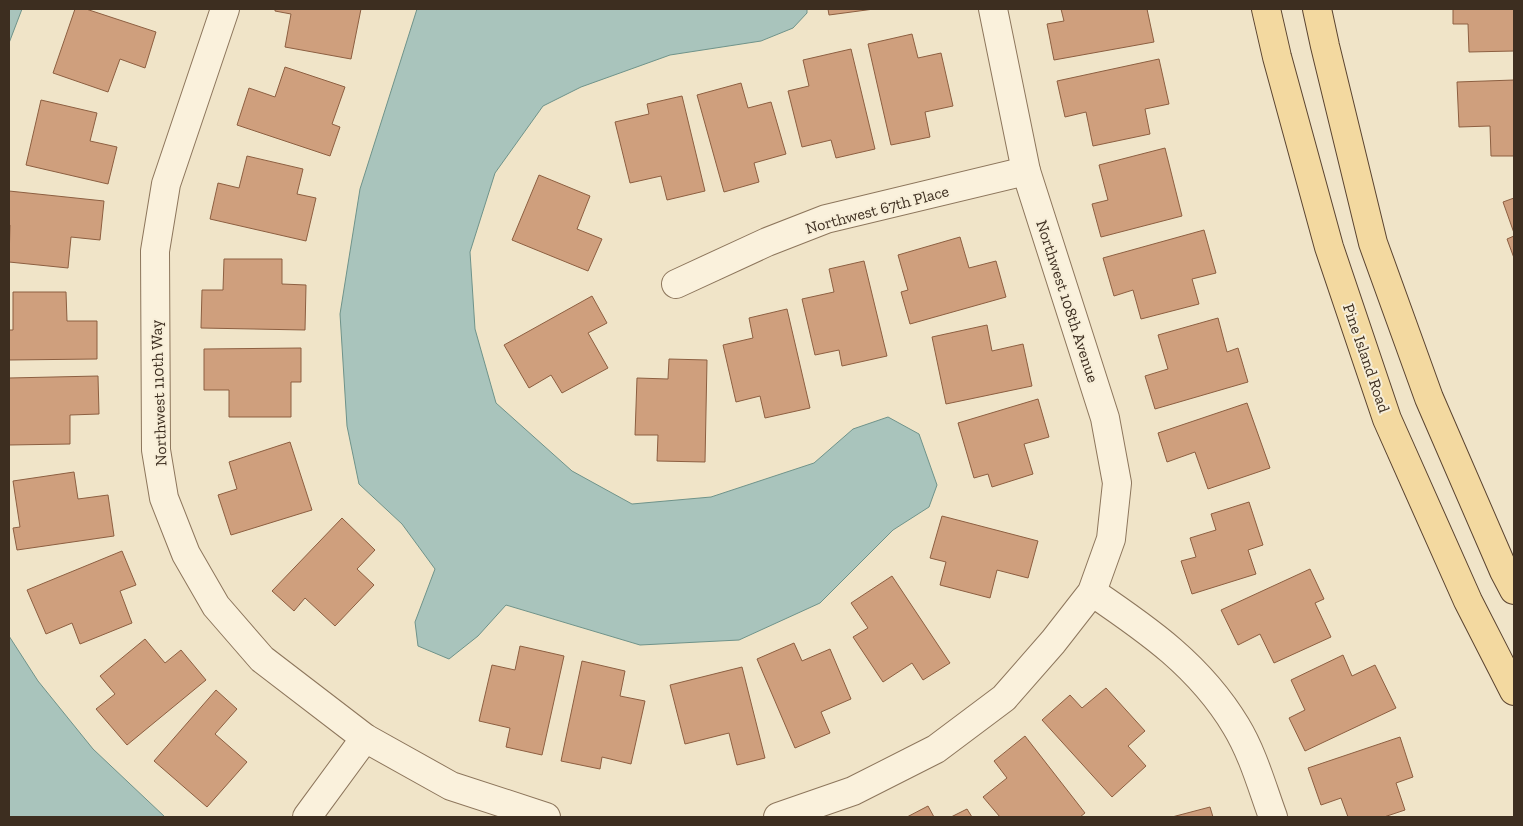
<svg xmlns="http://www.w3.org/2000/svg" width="1523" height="826" font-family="'Zilla Slab',serif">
<rect width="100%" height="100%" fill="#f0e4c8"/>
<g fill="#a9c4bc" stroke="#6f938a">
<polygon points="9,9 22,9 9,43"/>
<polygon points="417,9 807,9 807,13 793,28 761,41 670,55 581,87 543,106 495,173 470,252 475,329 496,403 572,471 632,504 711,497 814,463 853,429 888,417 919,434 937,485 929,507 893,530 820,603 739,640 640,645 506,605 478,636 449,659 418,646 415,622 435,569 402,524 359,484 347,426 340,314 360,189"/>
<polygon points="9,636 38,681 93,749 165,817 9,817"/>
</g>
<g fill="#cf9f7d" stroke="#8d5f41">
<polygon points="75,9 86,9 156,32 145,68 120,59 108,92 53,73"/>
<polygon points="275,9 361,9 351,59 285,47 291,14 275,11"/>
<polygon points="828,9 874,9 829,15"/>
<polygon points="1061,9 1147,9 1154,42 1054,60 1047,24 1064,21"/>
<polygon points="1453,9 1514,9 1514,51 1469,52 1468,24 1453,24"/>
<polygon points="912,34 918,58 941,53 953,106 925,112 930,137 891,145 868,44"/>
<polygon points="851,49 875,149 836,158 831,140 802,147 788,91 809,86 803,60"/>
<polygon points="1159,59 1169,104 1145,109 1150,134 1093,146 1086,112 1065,117 1057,81"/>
<polygon points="285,67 345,87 332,124 340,127 330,156 237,125 249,88 275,97"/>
<polygon points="1514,80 1514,156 1491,156 1490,126 1459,127 1457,82"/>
<polygon points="741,83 748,108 771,102 786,154 754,163 759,182 724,192 697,95"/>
<polygon points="682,96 705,191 667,200 661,176 630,183 615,122 649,114 647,104"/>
<polygon points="41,100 97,113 90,141 117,147 108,184 26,165"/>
<polygon points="1165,148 1182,216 1101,237 1092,204 1108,200 1099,165"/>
<polygon points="247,156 303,169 297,194 316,198 306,241 210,219 218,183 239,188"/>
<polygon points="539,175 590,196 577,229 602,239 588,271 512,240"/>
<polygon points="9,191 104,201 100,240 71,237 68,268 9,262 10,225 9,225"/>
<polygon points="1514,198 1514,233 1503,202"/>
<polygon points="1204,230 1216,273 1192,279 1199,304 1141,319 1133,290 1114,296 1103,258"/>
<polygon points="1514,236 1514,258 1507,239"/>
<polygon points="960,237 969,268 996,261 1006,297 910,324 901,292 908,290 898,255"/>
<polygon points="224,259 282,259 282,284 306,285 305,330 201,328 202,290 223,290"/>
<polygon points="864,261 887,356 842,366 839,350 815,355 802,299 834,292 829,269"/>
<polygon points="13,292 66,292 67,321 97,321 97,359 9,360 9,330 13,330"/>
<polygon points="592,296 607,323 588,333 608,368 562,393 551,375 529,388 504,345"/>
<polygon points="787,309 810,408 765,418 760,396 736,402 723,345 753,338 749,318"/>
<polygon points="1218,318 1227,352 1238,348 1248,382 1155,409 1145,376 1168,369 1158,335"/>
<polygon points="987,325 992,351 1023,344 1032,386 946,404 932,337"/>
<polygon points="301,348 301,382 291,382 291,417 229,417 229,390 204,390 204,349"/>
<polygon points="669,359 707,360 705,462 657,461 658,435 635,435 637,378 668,379"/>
<polygon points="98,376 99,414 70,415 70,444 9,445 9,378"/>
<polygon points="1038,399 1049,437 1024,444 1033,474 992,487 988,474 974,478 958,423"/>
<polygon points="1247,403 1270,468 1208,489 1195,452 1167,462 1158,433"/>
<polygon points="290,442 312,510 231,535 218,495 237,489 229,462"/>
<polygon points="74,472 78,499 108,495 114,536 17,550 13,528 20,527 13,481"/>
<polygon points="1249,502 1263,545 1248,550 1256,574 1192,594 1181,561 1196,557 1190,538 1216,530 1211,514"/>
<polygon points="942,516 1038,541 1028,578 997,570 990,598 940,585 946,562 930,558"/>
<polygon points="342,518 375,550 357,569 374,585 335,626 305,598 294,611 272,591"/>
<polygon points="122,551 136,585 120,591 132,623 80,644 72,623 46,634 27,590"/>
<polygon points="1310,569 1324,599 1315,603 1331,637 1274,663 1260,634 1238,645 1221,610"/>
<polygon points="892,576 950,663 923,680 912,663 883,682 853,637 868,628 851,603"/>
<polygon points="145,639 165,663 181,650 206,680 127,745 96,709 115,694 100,676"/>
<polygon points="794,643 802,661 830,649 851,699 821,712 830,733 795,748 757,659"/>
<polygon points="520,646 564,656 542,755 506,747 510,728 479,721 492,665 515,670"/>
<polygon points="1343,655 1352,676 1375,665 1396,708 1305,751 1289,718 1305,710 1291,680"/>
<polygon points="582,661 625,671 620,696 645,701 631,764 602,757 600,769 561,761"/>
<polygon points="742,667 765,758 737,765 729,733 685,744 670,685"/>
<polygon points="1106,688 1145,731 1128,746 1146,766 1112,797 1042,720 1070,695 1082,708"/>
<polygon points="216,690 237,709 215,734 247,762 207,807 154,761"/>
<polygon points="1025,736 1085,813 1080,817 1000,817 983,797 1007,778 994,761"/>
<polygon points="1400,737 1413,777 1396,783 1405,810 1384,817 1348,817 1341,798 1321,805 1308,768"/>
<polygon points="928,806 934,817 907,817"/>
<polygon points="1210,807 1213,817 1172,817"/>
<polygon points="967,809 972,817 951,817"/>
</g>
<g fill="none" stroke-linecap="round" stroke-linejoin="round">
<defs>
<g id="minor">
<polyline points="225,9 166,184 155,251 156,450 164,498 186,554 216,606 262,659 365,738 451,786 546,817"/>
<polyline points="676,284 767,242 826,219 1026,171"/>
<path d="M1092,592C1148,630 1200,666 1236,726C1253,754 1262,787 1273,817"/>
<polyline points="307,817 365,738"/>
<polyline points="778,817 853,791 936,749 1004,698 1053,642 1092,592 1111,539 1117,483 1105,418 1026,171 993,9"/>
</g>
<g id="major">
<polyline points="1266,9 1277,57 1329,247 1387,419 1468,601 1514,691"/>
<polyline points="1317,9 1325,46 1373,243 1429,398 1504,571 1514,590"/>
</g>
</defs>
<use href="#minor" stroke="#8d765c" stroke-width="30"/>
<use href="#major" stroke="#5b4430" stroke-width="30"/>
<use href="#minor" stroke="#faf1dc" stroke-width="28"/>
<use href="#major" stroke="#f3d9a0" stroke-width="28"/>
</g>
<g text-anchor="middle" stroke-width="4" stroke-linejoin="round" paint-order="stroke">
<g font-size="16" fill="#3d2e20" stroke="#f7eed8">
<text transform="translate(877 209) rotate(-15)" y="6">Northwest 67th Place</text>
<text transform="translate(1068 301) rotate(72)" y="6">Northwest 108th Avenue</text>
<text transform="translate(1367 358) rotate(71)" y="6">Pine Island Road</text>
<text transform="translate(158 393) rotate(-92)" y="6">Northwest 110th Way</text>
</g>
</g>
<rect width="1523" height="826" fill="none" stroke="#3d2e20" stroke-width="20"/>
</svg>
